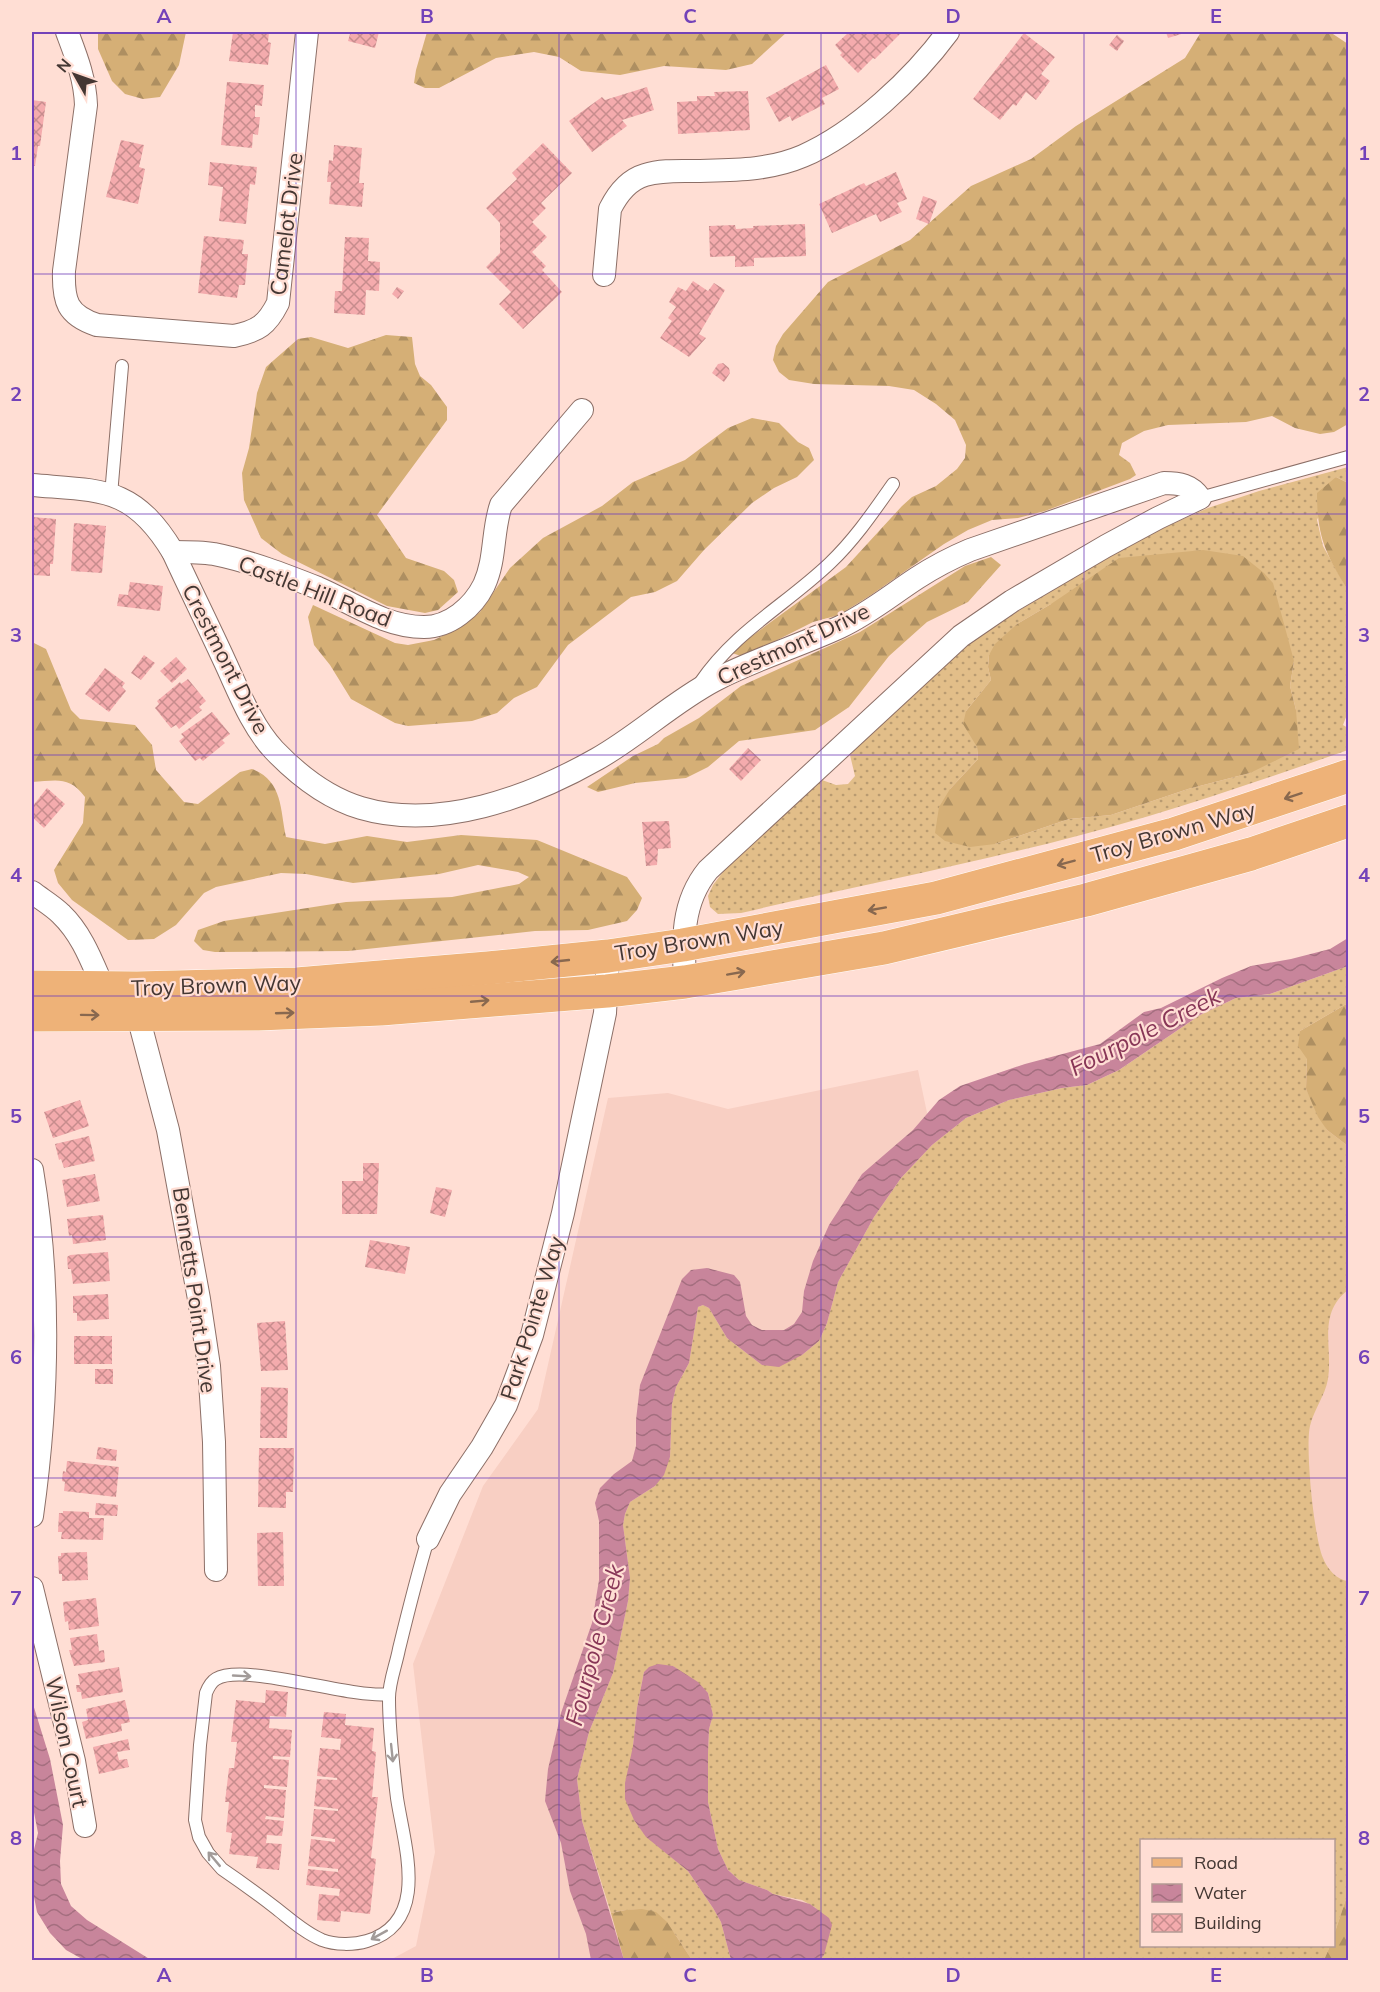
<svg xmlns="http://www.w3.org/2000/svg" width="1380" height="1992" font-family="Mulish,sans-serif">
<defs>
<pattern id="grass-dots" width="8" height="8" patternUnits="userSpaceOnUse" patternTransform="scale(1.5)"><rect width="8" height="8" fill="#e2be89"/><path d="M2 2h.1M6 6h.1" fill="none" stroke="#b99b71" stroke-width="1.8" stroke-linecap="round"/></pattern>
<pattern id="forest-firs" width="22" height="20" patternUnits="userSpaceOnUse" patternTransform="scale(1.5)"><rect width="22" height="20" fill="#d5af76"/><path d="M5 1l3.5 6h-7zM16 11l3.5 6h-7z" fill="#ae8f61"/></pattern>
<pattern id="water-waves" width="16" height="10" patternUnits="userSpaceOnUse" patternTransform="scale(1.5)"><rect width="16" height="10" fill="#c8859b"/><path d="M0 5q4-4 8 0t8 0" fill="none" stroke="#a46e7f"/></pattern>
<pattern id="building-cross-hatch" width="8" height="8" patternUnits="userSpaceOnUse" patternTransform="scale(1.5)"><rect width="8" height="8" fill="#f4abad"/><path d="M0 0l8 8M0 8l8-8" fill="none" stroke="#c78c8d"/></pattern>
</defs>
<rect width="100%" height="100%" fill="#ffded4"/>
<path fill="#f8cfc3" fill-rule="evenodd" d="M1348,1061V1960H390L416,1946L435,1852L413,1664L483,1486L538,1409L608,1098L668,1093L728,1109L918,1070L930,1127ZM1142,1840H1334V1946H1142Z"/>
<g fill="url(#grass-dots)" fill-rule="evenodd">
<path d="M1348,467V483L1336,477L1317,520L1323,546L1348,591V712L1343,725L1348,728V750C1282,773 1216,796 1149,816C1015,856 877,881 741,913L718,914L710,907L708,896L713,885L726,868L803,793L822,780L836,785L848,784L855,776L850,755L866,737L958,651L998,623L1093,566L1145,536L1208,508L1259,491ZM1051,604L1294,661L1290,686L1296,710L1250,773L1188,789L1111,815L1069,819L995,844L950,789L978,759L977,747L966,711L991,680L988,667L989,655L1017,624Z"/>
<path d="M1348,966V1003L1300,1031L1307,1058L1306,1089L1327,1130L1348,1146V1290C1317,1314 1333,1347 1328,1379C1325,1396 1314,1409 1310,1426C1305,1447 1314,1538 1323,1558C1327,1569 1337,1580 1348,1581V1893L1334,1935V1840H1142V1946H1330L1324,1960H820L824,1955L816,1908L802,1900L773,1894L767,1890L739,1880L728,1870L718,1849L708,1802V1753L709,1729L713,1715L708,1693L673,1666L644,1672L637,1708L633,1746L634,1820L646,1836L688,1871L713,1908L721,1922L731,1960H692C668,1924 660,1901 611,1913L582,1821L577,1779L589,1732L613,1673L628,1601L630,1578L623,1525L625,1514L630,1502L655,1486L670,1457L672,1404L676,1387L689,1363L698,1307L703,1305L709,1308L727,1338L762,1365L802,1355L819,1341L827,1323L838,1282L874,1217L901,1178L932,1145L966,1118L1009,1100L1062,1088L1087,1085L1119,1070L1200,1015L1236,998L1270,994Z"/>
</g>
<g fill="url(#forest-firs)">
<polygon points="98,32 186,32 179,65 160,97 143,99 125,94 112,81 98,49"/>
<polygon points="427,32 787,32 752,64 726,70 664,66 620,75 581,71 559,57 534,52 496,58 439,88 425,88 414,83 416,70"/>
<polygon points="1201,32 1330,32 1348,44 1348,424 1334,432 1320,434 1295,428 1272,416 1246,422 1168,425 1144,431 1122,443 1119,455 1130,463 1136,475 1130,479 1045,511 1018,518 992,520 968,530 944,544 871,595 839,615 813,622 744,657 732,653 741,644 846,567 902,506 912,497 936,486 957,469 965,458 966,445 955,420 936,404 914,390 889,386 814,384 789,380 779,372 773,360 776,346 783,334 828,282 910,240 971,186 1031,159 1076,126 1185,58"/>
<polygon points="386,335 412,337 415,364 420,376 431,385 447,407 447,420 377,515 406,558 444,571 454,580 458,592 438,610 425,613 387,606 282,554 261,538 244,500 242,473 249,448 257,393 266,367 298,339 311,337 348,348"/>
<polygon points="752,418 779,423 798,442 809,448 814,460 797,477 774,488 752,503 704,550 677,581 655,592 631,597 568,645 537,687 514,698 497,713 472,721 408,726 395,723 351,699 330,665 314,645 308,617 313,605 395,643 408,645 434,640 459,628 480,612 510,568 543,538 602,506 633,482 685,460 728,428"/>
<path d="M1336,477L1348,483V591C1326,554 1317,538 1317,493Z"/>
<polygon points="1203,550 1243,556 1264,573 1273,583 1294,661 1290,686 1296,710 1299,749 1250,773 1188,789 1111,815 1069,819 995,844 970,847 945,841 935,833 939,807 950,789 978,759 977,747 963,724 966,711 991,680 988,667 989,655 995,644 1017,624 1051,604 1119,558"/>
<polygon points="991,557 1001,565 968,602 927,622 918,630 889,656 849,707 815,730 739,741 708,767 686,778 635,783 598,792 587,787 633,756 658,744 664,738 699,718 741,686 860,632 965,566"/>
<path d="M32,642L46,649L71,710L80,719L135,725L152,745L156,770L184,802L198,804L240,772L252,769C283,781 280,809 286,837L325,844L367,836L407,842L461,835L537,840L627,877L642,898L637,910L627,921L588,930L535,931L348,951L215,952L203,950L194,941L198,930L224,921L346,902L452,897L519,884L529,877L518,872L478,865L439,874L353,883L306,874L281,873L216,887L204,893L176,925L154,939L128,940L72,900L58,883L54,870L83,823L85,797C69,775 55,781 32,782Z"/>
<polygon points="1348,1003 1348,1146 1327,1130 1318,1117 1306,1089 1307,1059 1298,1046 1300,1031"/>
<polygon points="1348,1893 1348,1960 1324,1960 1330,1946 1334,1946 1334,1935"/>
<polygon points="642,1909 656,1912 667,1922 692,1960 624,1960 611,1913 626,1910"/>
</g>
<g fill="url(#water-waves)">
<polygon points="1348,938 1348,966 1270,994 1236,998 1200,1015 1119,1070 1087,1085 1062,1088 1009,1100 966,1118 932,1145 901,1178 874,1217 838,1282 827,1323 819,1341 802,1355 779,1367 762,1365 727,1338 709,1308 703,1305 698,1307 689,1363 676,1387 672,1404 670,1457 664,1475 655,1486 630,1502 625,1514 623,1525 630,1578 628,1601 613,1673 589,1732 577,1779 582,1821 624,1960 591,1960 586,1934 570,1891 561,1843 545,1801 548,1769 561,1713 592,1623 599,1580 599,1521 595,1503 600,1488 614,1474 632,1461 636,1446 636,1420 640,1385 682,1279 691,1270 707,1268 734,1275 740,1282 746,1316 752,1325 762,1330 784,1330 794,1324 802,1312 804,1291 813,1261 829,1225 862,1174 913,1130 939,1100 960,1086 1025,1064 1100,1044 1144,1012 1161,1008 1222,978 1251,966 1291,959 1330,949"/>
<polygon points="658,1664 673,1666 698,1682 708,1693 713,1715 709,1729 708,1753 708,1802 718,1849 728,1870 739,1880 767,1890 773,1894 810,1904 829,1918 832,1925 824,1955 820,1960 731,1960 721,1922 713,1908 688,1871 646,1837 634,1820 625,1799 625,1783 633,1746 637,1708 644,1672 649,1667"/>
<polygon points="32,1701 50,1759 63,1825 60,1861 61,1884 71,1906 87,1920 151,1960 84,1960 66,1950 50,1933 37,1912 32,1887 32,1858 38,1833 32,1802"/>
</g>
<g fill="url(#building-cross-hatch)">
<polygon points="233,32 269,32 268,42 271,43 268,65 229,61"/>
<polygon points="342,32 379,32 375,48 348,41 350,34"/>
<polygon points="849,32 902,32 875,59 873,58 858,73 840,55 842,53 835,45"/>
<polygon points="1166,32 1188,32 1168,38"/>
<polygon points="1024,33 1055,57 1041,74 1050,81 1036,100 1026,92 1016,106 1013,104 1000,120 973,99"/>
<polygon points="1117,35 1124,41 1117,51 1109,45"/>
<polygon points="826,65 839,89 822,98 825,104 792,121 790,116 779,122 766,98"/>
<polygon points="227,82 264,85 262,106 255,105 255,117 260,117 258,135 253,134 252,148 221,145"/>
<polygon points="647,87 654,110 622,120 627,126 592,152 569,121 602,97 605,100"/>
<polygon points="748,91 750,130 678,134 677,102 697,101 697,96 715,96 714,92"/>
<polygon points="32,100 46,102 40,146 38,146 35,166 32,166"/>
<polygon points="121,140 144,145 139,167 145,169 138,204 106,197"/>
<polygon points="543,143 572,173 541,203 546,208 532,222 547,237 532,252 546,266 542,270 562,292 523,329 499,304 511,292 486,267 500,253 500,223 486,208 517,179 512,173"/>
<polygon points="334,145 362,148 359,183 364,183 362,207 329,204 331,182 327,182 329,160 333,161"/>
<polygon points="210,162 257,167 255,185 250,184 246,224 219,221 223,187 208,185"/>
<polygon points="896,172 907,199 897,203 902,212 880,222 876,214 832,233 819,204 864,183 866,186"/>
<polygon points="923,196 937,201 929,224 916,219"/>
<polygon points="805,224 806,256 754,258 754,266 735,267 735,256 710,257 709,226 735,225 736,229 753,228 753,226"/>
<polygon points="204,236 244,240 242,254 248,254 245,285 239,285 237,298 198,293"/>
<polygon points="345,237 369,238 368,261 380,262 379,291 366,290 365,315 334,313 335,291 342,291"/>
<polygon points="693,281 708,291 714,283 725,290 699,334 706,338 689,357 660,338 672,321 668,318 676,307 669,302 678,287 686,291"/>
<polygon points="397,287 404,291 398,299 392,294"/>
<polygon points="723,363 729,368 730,373 724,382 712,373 718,364"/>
<polygon points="32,517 56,519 53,564 50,564 50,576 32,575"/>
<polygon points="74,523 106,526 102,573 71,571"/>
<polygon points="130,582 163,586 160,611 117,606 119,594 128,595"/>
<polygon points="144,655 155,663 141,680 131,673"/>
<polygon points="176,657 187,669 172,683 160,671"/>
<polygon points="105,668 125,683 122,687 126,691 109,712 85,694"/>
<polygon points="188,679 206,701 199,707 202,710 179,729 176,725 171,728 155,708 159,704 157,701 180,682 181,684"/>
<polygon points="212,712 230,734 222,740 225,743 203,761 200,758 195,761 179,741 184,737 181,734"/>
<polygon points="748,748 761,760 741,781 729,769"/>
<polygon points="47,788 65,804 44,828 32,817 32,807"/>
<polygon points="669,821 671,848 658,849 657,865 646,866 642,822"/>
<polygon points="80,1100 89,1126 53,1138 44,1112"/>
<polygon points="89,1136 95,1161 64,1168 61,1159 59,1160 55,1144"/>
<polygon points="363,1163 379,1163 377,1214 342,1214 342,1181 363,1181"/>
<polygon points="95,1174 100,1201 67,1207 62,1180"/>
<polygon points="436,1187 452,1190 445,1217 430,1213"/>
<polygon points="103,1215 106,1240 73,1244 72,1235 69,1236 67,1219"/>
<polygon points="370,1240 410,1247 405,1274 365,1267"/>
<polygon points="108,1252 110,1281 73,1284 71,1269 68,1269 67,1257 70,1255"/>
<polygon points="108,1294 109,1319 77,1321 77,1313 73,1313 73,1296"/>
<polygon points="285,1321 288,1370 261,1371 257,1323"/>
<rect x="74" y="1336" width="38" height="28"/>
<rect x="95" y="1369" width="18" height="15"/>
<polygon points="261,1387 288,1388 287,1438 260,1438"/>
<polygon points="98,1447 117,1450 116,1461 96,1459"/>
<polygon points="259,1448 294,1448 293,1492 286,1492 286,1508 258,1507"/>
<polygon points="67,1461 119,1467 116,1497 64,1491 65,1482 62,1481 63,1471 66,1472"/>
<polygon points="96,1503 118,1505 117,1516 95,1515"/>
<polygon points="63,1511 89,1512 89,1518 104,1518 103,1540 61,1539 62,1532 58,1532 59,1513 63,1513"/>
<polygon points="283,1532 284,1586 258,1586 257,1533"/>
<polygon points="87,1552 88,1580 62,1581 62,1574 59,1574 58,1556 61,1556 61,1553"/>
<polygon points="96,1598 99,1626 69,1630 68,1621 65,1622 63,1602"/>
<polygon points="97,1634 99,1651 104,1650 105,1662 74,1666 69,1650 72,1650 70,1638"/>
<polygon points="119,1667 123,1692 82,1699 81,1692 77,1692 76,1685 80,1685 78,1674"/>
<polygon points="266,1690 288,1692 286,1717 270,1716 269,1728 292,1730 290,1757 273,1756 273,1759 289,1760 287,1787 264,1785 264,1788 286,1790 284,1818 266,1816 265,1819 284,1821 282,1836 267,1835 266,1843 282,1844 279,1870 256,1868 258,1857 229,1854 232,1833 226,1832 229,1802 225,1802 229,1768 234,1768 237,1742 231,1742 236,1700 265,1703"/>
<polygon points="125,1700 130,1722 121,1724 122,1731 86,1739 82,1722 88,1720 86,1709"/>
<polygon points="324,1712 346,1714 345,1725 374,1728 372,1751 376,1752 372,1797 378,1797 371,1858 376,1859 370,1914 341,1911 340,1922 317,1920 319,1894 339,1896 340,1889 306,1885 308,1869 338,1872 338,1869 308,1866 311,1839 335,1842 335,1839 311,1836 314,1809 338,1811 338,1809 314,1806 317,1779 337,1780 337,1778 317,1776 320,1748 340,1750 341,1739 321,1737"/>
<polygon points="128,1739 130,1750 117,1752 119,1760 127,1759 129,1767 99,1774 93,1747"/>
</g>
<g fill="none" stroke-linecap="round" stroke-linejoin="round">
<defs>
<g id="lane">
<polyline points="111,495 122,366"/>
<polyline points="1200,498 1348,457"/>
<path d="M700,683C735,631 786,605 830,563C855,539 874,511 893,484"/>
<path d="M389,1694C350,1699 244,1662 216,1679C211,1682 208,1688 206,1693L200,1745L195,1820L199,1837L208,1853L222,1869C241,1882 259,1895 277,1909C291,1920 305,1933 322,1940C335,1945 354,1945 367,1941C431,1922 404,1845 397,1798C393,1765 389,1732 389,1698C389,1682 396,1665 399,1649C408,1612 417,1576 428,1539"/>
</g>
<g id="street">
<path d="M67,32C76,56 85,78 86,105L64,271C63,301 67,315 97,325L234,336C258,331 267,325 278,303L307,32"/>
<path d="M604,275L610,209C618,193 628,180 645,175C661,170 679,171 695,171C732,170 768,171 803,156C856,133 914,78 948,32"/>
<path d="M32,485C102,491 133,486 173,552C190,589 208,625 225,662C239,692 251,725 274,750C298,775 327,798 361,808C439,831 530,797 597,759C638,736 673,702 715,680C755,659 799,646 840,627C868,614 891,595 917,578C934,567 951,558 970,550L1164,483C1179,483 1191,485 1200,498L1158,518L1106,546L1012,601L961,636L708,870C681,903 683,941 685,982"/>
<path d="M173,552C187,552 201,552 214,554C249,561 285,575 318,588C353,603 385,627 424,627C450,627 473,607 484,585C496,559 492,531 501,505L582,410"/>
<path d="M32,892C41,899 53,906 61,914C82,934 92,962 103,987"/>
<polyline points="138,1016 168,1130 199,1299 209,1366 214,1442 216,1570"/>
<path d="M32,1170C51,1283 48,1402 32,1516"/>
<polyline points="428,1539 450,1494 482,1447 506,1405 532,1335 563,1213 605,1013 608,956"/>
<polyline points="32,1588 74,1761 85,1826"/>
</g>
<g id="primary">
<polyline points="32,987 137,988 297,984 488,968 608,956 683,945 936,898 1174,834 1348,776"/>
<polyline points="32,1015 258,1014 381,1009 607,991 685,982 884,948 1086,900 1251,854 1348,821"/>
</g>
</defs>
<use href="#lane" stroke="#8c6f67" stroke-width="14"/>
<use href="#street" stroke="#8c6f67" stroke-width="24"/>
<use href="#primary" stroke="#fff" stroke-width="34"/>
<use href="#lane" stroke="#fff" stroke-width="12"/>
<use href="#street" stroke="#fff" stroke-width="22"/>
<use href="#primary" stroke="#eeb278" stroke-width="33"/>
</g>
<defs><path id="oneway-shaft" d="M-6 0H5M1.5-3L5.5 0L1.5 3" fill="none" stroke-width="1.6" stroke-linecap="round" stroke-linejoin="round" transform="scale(1.5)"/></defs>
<g stroke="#88684f">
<use href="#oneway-shaft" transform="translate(1293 796) rotate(162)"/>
<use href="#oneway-shaft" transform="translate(1066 863) rotate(165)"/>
<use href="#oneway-shaft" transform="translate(877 909) rotate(170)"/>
<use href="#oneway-shaft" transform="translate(560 961) rotate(174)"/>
<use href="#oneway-shaft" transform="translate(736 973) rotate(-10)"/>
<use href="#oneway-shaft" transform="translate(480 1001) rotate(-5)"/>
<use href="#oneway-shaft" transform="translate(285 1013) rotate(-2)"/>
<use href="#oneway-shaft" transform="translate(90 1015) rotate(1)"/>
</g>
<g stroke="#a29b99">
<use href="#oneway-shaft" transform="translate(242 1676) rotate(3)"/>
<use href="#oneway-shaft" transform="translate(392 1753) rotate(84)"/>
<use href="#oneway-shaft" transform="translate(214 1859) rotate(-130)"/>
<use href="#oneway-shaft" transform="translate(379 1935) rotate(151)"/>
</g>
<path fill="none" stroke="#7342b9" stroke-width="1.5" stroke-opacity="0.55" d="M296,32V1960M559,32V1960M821,32V1960M1084,32V1960M32,274H1348M32,514H1348M32,755H1348M32,996H1348M32,1237H1348M32,1478H1348M32,1718H1348"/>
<g text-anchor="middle" stroke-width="4.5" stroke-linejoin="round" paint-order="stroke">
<g font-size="22" fill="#443733" stroke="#ffded4">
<text transform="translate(286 224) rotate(-83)" y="8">Camelot Drive</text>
<text transform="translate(315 591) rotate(21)" y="8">Castle Hill Road</text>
<text transform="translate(793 644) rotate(-25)" y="8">Crestmont Drive</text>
<text transform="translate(226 659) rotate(63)" y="8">Crestmont Drive</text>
<text transform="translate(1173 832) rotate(-16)" y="8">Troy Brown Way</text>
<text transform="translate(699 940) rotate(-9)" y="8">Troy Brown Way</text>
<text transform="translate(216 985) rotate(-2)" y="8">Troy Brown Way</text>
<text transform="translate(195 1290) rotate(82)" y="8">Bennetts Point Drive</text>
<text transform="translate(532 1318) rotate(-73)" y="8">Park Pointe Way</text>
<text transform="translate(67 1742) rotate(78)" y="8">Wilson Court</text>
</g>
<g font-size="24" font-style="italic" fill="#883657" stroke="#ffded4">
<text transform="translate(1145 1032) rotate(-27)" y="8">Fourpole Creek</text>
<text transform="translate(595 1645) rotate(-75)" y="8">Fourpole Creek</text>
</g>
</g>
<rect width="1380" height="1992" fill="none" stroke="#ffded4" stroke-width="66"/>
<rect x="1140" y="1839" width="195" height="108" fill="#ffded4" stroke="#b49b94" stroke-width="1.5"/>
<rect x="1152" y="1858" width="30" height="9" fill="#eeb278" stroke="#b49b94" stroke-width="1.5"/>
<text x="1194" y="1869" font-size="18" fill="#443733">Road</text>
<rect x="1152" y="1884" width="30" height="18" fill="url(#water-waves)" stroke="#b49b94" stroke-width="1.5"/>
<text x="1194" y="1899" font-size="18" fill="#443733">Water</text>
<rect x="1152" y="1914" width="30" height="18" fill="url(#building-cross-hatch)" stroke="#b49b94" stroke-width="1.5"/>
<text x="1194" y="1929" font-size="18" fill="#443733">Building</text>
<g transform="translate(75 75) rotate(310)" stroke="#ffded4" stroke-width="4.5" paint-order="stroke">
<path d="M0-4.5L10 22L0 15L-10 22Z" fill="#443733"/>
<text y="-9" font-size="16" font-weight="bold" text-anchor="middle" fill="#443733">N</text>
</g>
<rect x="33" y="33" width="1314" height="1926" fill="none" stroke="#7342b9" stroke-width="2"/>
<g font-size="20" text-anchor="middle" font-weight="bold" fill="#7342b9">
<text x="164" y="23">A</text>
<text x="427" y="23">B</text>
<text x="690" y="23">C</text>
<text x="953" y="23">D</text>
<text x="1216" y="23">E</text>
<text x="16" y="160">1</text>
<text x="1364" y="160">1</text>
<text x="16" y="401">2</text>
<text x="1364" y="401">2</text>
<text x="16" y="642">3</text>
<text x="1364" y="642">3</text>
<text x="16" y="882">4</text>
<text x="1364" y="882">4</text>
<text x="16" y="1123">5</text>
<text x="1364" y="1123">5</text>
<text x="16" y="1364">6</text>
<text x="1364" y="1364">6</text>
<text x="16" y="1605">7</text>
<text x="1364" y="1605">7</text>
<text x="16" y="1845">8</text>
<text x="1364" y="1845">8</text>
<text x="164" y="1982">A</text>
<text x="427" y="1982">B</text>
<text x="690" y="1982">C</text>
<text x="953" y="1982">D</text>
<text x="1216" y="1982">E</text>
</g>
</svg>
